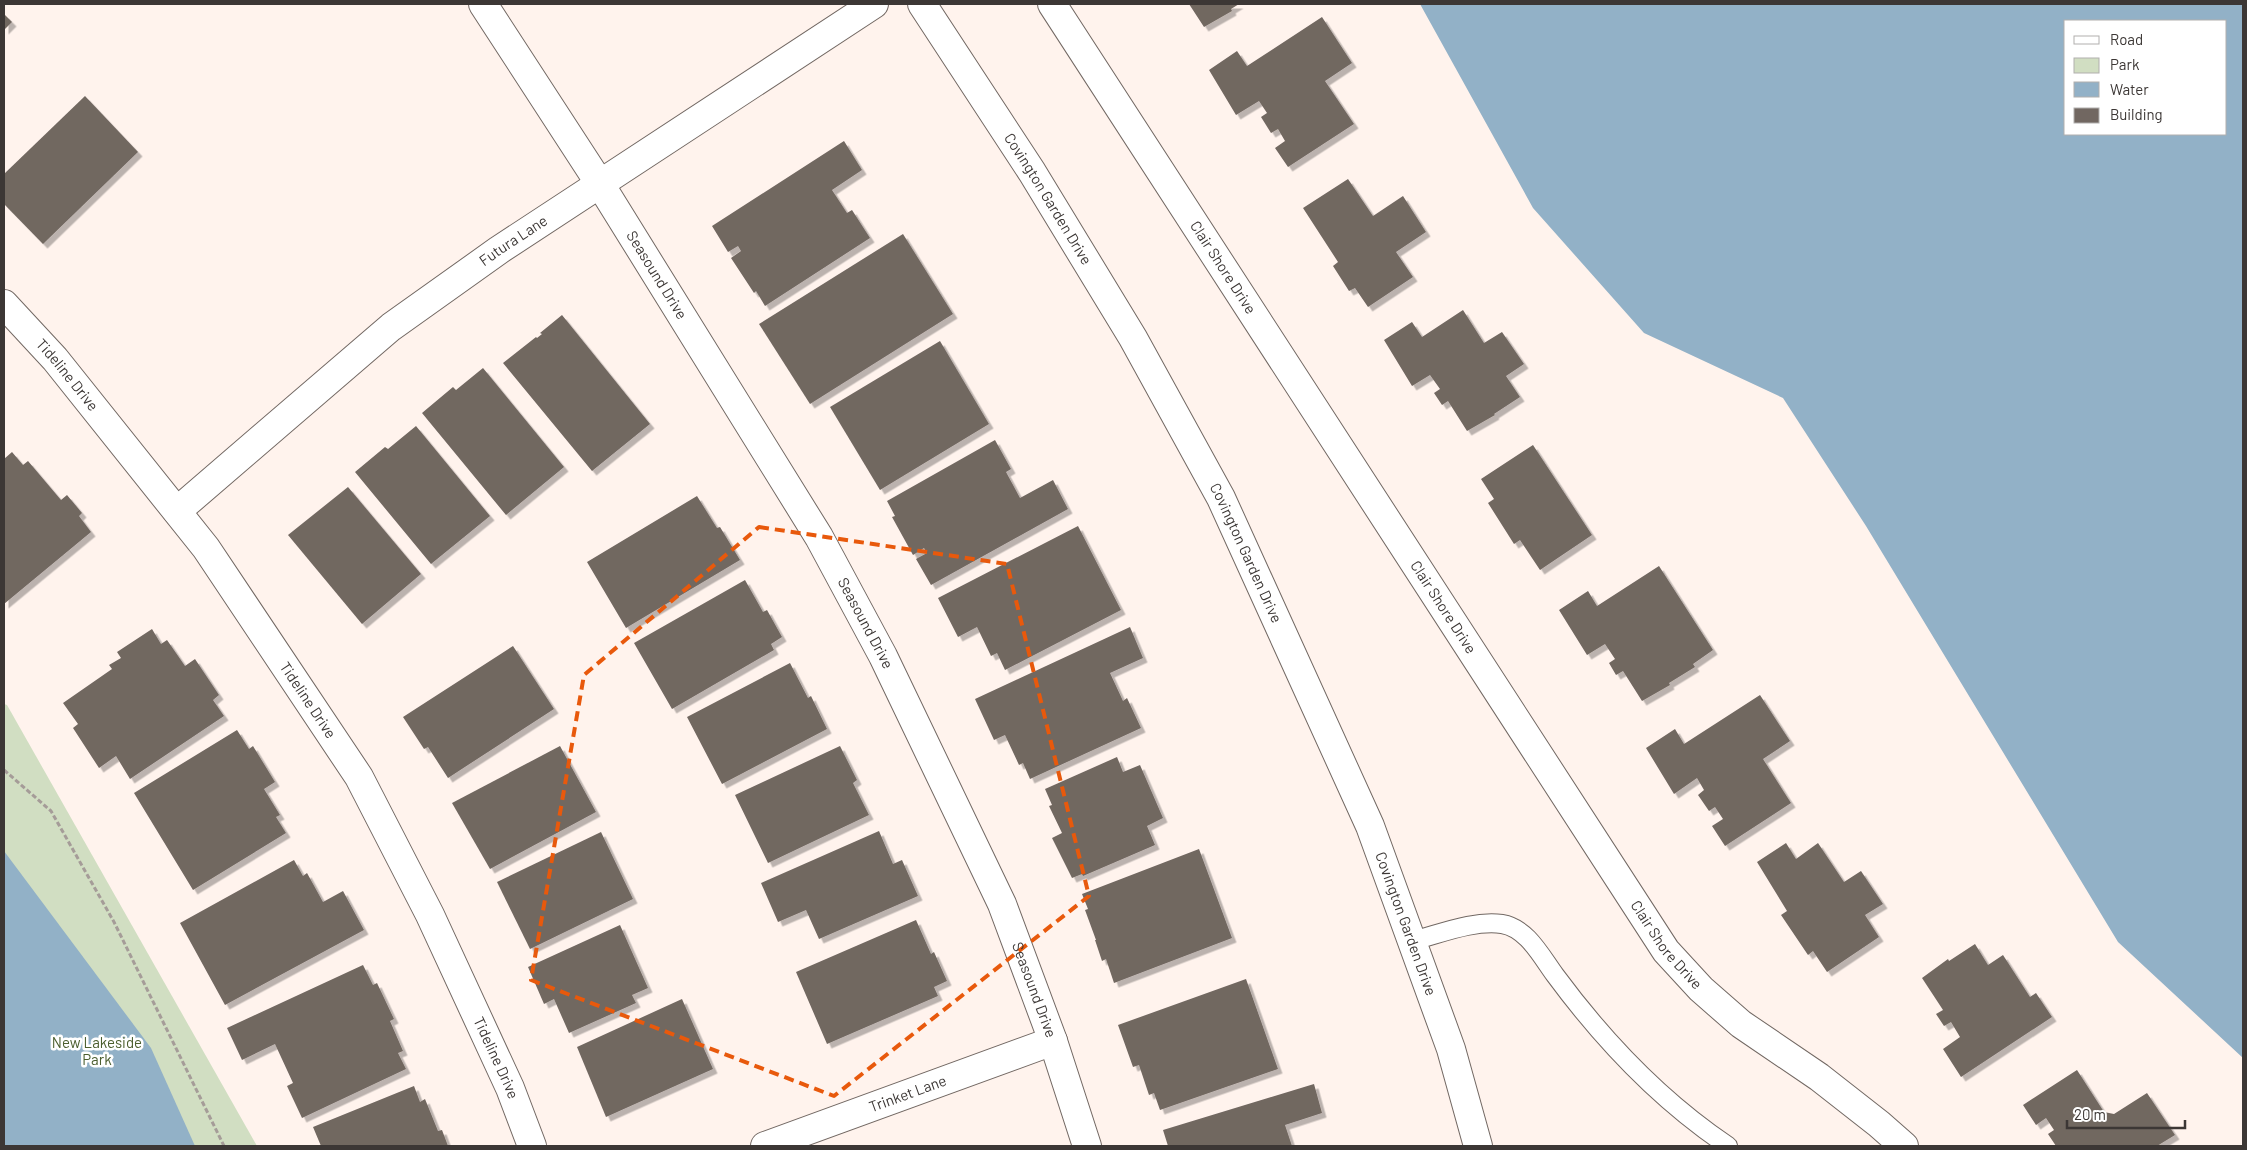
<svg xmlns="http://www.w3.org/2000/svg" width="2247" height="1150" font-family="Barlow,sans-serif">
<defs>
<filter id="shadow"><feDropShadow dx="4.5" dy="4.5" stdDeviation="0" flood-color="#0004"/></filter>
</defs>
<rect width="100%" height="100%" fill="#fff3ed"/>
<polygon fill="#d1dec2" points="4,704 7,705 257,1146 4,1146"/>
<g fill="#92b1c7" fill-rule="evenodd">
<path d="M1420,4H2243V1058L2118,942L1866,526L1783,398L1644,333L1533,208ZM2066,21H2226V134H2066Z"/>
<polygon points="4,851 151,1048 195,1146 4,1146"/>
</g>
<g fill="#716761" filter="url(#shadow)">
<polygon points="1189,4 1239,4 1231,9 1232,11 1204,27"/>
<polygon points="4,14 12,22 4,30"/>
<polygon points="1322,17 1352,63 1325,81 1354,124 1288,167 1275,148 1285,141 1278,129 1271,133 1261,117 1267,113 1259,101 1236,115 1209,70 1237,51 1247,66"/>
<polygon points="85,96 138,152 43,244 4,204 4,174"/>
<polygon points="844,141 862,170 832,190 847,213 852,210 870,238 765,306 756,291 754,293 731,258 741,251 738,246 728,252 712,226"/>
<polygon points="1348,179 1373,216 1403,196 1426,232 1396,252 1413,277 1368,307 1355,288 1349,291 1333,266 1338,262 1303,208"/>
<polygon points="903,234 953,314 810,404 759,324"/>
<polygon points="1463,310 1484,343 1502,332 1524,364 1506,376 1520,397 1494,414 1495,415 1467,431 1448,401 1442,405 1434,393 1440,389 1430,375 1412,386 1384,340 1412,322 1422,337"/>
<polygon points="562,315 650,424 592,471 503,363 536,337 537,338 542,334 540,333"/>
<polygon points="940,341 989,424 880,490 830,407"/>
<polygon points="483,368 564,467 506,515 422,413 453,387 456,390"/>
<polygon points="416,426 490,516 431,564 355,472 385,447 388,449"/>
<polygon points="995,440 1011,469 1006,472 1020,498 1053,480 1068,509 931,585 916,559 927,553 924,548 913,555 892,517 895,516 887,501"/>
<polygon points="1533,445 1592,535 1540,570 1520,540 1514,544 1488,503 1494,499 1481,479"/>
<polygon points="12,452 23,465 28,461 61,500 67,495 82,513 79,516 91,532 4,604 4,459"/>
<polygon points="348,487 421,574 362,624 288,535"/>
<polygon points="697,496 717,528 720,527 740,560 626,628 587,562"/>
<polygon points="1078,526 1121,610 1005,670 997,653 991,656 977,627 958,637 938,598"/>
<polygon points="1659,566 1713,650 1693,664 1695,667 1669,683 1670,685 1642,701 1623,671 1616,675 1609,663 1615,659 1605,644 1587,655 1559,610 1588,591 1597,606"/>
<polygon points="745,580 763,612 767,610 782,637 771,644 774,650 672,709 634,643"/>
<polygon points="1130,627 1143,658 1110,673 1123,701 1127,698 1141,728 1030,779 1023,763 1019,765 1005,735 994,740 975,699"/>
<polygon points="152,629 161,644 167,640 185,666 195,659 219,695 213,700 224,716 130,779 116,756 99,768 73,728 78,724 63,703 112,669 109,665 121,658 117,652"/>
<polygon points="513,646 554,709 448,778 428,747 424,749 403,717"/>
<polygon points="790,663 808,698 811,696 827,729 722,784 687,717"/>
<polygon points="1760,695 1790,741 1763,759 1791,803 1725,846 1712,826 1723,819 1715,807 1709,811 1698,795 1704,790 1697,778 1674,794 1646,748 1675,729 1684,744"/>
<polygon points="237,730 249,749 253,746 275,782 264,789 280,815 276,817 286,833 193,890 134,793"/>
<polygon points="560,746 596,812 490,869 452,803"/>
<polygon points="840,746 857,780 853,783 869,815 768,863 735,795"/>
<polygon points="1117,757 1123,772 1140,765 1163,818 1147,826 1155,845 1083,876 1082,874 1072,878 1052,838 1062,833 1049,806 1052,805 1045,789"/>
<polygon points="879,831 893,864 902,860 918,896 819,939 806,910 778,922 761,883"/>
<polygon points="601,832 633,899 530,949 497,882"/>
<polygon points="1786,843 1796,859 1818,843 1844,882 1861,871 1883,904 1865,915 1879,937 1827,972 1813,951 1808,955 1781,915 1787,911 1757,862"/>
<polygon points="1199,849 1232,938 1114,983 1106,959 1102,961 1095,940 1096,940 1085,910 1088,909 1082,894"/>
<polygon points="294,860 303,876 307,873 323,902 343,891 364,930 225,1005 180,923"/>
<polygon points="916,920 931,954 934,952 947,981 934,987 938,996 827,1044 796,972"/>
<polygon points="620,925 648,988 632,995 636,1003 569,1033 554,999 544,1004 528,967"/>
<polygon points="1975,944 1988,965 2003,955 2030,997 2036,993 2052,1017 1961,1077 1943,1049 1960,1037 1951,1022 1944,1026 1936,1014 1943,1010 1922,978 1948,959 1949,961"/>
<polygon points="363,965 373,985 377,983 394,1019 390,1021 403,1051 398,1053 406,1069 302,1118 287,1086 293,1083 275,1044 242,1060 227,1028"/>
<polygon points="1246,979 1278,1069 1160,1110 1154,1093 1149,1095 1139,1065 1133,1067 1118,1025"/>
<polygon points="682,999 713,1069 606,1117 577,1047"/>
<polygon points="2077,1070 2104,1112 2114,1114 2147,1093 2175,1135 2157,1146 2056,1146 2048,1134 2054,1130 2046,1118 2036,1125 2023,1105"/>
<polygon points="1314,1084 1322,1113 1285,1125 1292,1146 1168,1146 1163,1130"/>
<polygon points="414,1086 420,1102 425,1099 438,1131 442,1130 448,1146 321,1146 313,1127"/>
</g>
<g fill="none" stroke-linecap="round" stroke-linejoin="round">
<defs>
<path id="service" d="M1412,941C1440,934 1473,920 1502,924C1527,928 1541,956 1555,975C1603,1040 1661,1101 1728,1146"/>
<g id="minor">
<path id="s1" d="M483,4L600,184L819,537L883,656L1002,904L1053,1041L1087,1146"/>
<path id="s2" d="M1052,4L1666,951L1701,989L1741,1024L1819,1077L1879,1124L1904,1146"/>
<path id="s3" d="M4,304L55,359L206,548L359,777L430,915L510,1088L532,1146"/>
<path id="s4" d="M177,511L391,327L499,250L874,4"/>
<path id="s5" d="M765,1146L1053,1041"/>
</g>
<g id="tertiary">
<path id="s6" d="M922,4L1032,172L1133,338L1221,498L1370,826L1451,1049L1478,1146"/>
</g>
</defs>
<use href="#service" stroke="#726863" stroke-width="20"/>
<use href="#minor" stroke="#726863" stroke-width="30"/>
<use href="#tertiary" stroke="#726863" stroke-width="30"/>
<polyline stroke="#a59c98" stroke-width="3" stroke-dasharray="5 2.5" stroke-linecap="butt" points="4,770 51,811 114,922 224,1146"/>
<use href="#service" stroke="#fff" stroke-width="18"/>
<use href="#minor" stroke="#fff" stroke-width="28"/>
<use href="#tertiary" stroke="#fff" stroke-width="28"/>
</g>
<path fill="none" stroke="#e8590c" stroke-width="4" stroke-dasharray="10 6" stroke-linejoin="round" d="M759,527L1007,564L1089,896L834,1096L531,980L584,675Z"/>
<g text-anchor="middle" stroke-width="5" stroke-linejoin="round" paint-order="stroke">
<g font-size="15" fill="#3c3735" stroke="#fff">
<text dy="5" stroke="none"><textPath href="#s6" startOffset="232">Covington Garden Drive</textPath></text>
<text dy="5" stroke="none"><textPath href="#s4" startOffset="432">Futura Lane</textPath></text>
<text dy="5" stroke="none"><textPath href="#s2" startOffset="314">Clair Shore Drive</textPath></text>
<text dy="5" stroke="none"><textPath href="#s1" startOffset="322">Seasound Drive</textPath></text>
<text dy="5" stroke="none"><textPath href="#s3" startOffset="95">Tideline Drive</textPath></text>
<text dy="5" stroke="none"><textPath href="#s6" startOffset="638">Covington Garden Drive</textPath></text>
<text dy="5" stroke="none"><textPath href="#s2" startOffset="719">Clair Shore Drive</textPath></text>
<text dy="5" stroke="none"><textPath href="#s1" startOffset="728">Seasound Drive</textPath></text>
<text dy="5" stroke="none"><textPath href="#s3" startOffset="500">Tideline Drive</textPath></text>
<text dy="5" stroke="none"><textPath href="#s6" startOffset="1042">Covington Garden Drive</textPath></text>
<text dy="5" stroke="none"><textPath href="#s2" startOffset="1124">Clair Shore Drive</textPath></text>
<text dy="5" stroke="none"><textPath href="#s1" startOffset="1132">Seasound Drive</textPath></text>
<text dy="5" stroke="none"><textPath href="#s3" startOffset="905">Tideline Drive</textPath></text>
<text dy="5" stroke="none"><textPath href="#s5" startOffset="152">Trinket Lane</textPath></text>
</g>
<g font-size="15" fill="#4b5e2e" stroke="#fff">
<text x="97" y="1048">New Lakeside<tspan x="97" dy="17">Park</tspan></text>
</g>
</g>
<rect width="2247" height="1150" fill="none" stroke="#3c3735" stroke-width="10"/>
<rect x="2064" y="20" width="162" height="115" fill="#ffffff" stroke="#b1afae"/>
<rect x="2074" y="36" width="25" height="8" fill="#ffffff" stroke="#b1afae"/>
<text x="2110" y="45" font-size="15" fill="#3c3735">Road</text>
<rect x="2074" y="58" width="25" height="15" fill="#d1dec2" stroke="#b1afae"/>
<text x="2110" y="70" font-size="15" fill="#3c3735">Park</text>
<rect x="2074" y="82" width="25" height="15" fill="#92b1c7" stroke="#b1afae"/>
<text x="2110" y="95" font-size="15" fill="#3c3735">Water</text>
<rect x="2074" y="108" width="25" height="15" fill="#716761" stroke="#b1afae"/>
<text x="2110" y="120" font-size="15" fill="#3c3735">Building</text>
<path d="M2067 1120v8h118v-8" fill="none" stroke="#3c3735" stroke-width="2.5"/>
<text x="2074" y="1120" font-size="15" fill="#3c3735" stroke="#ffffff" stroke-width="4" paint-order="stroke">20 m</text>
</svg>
